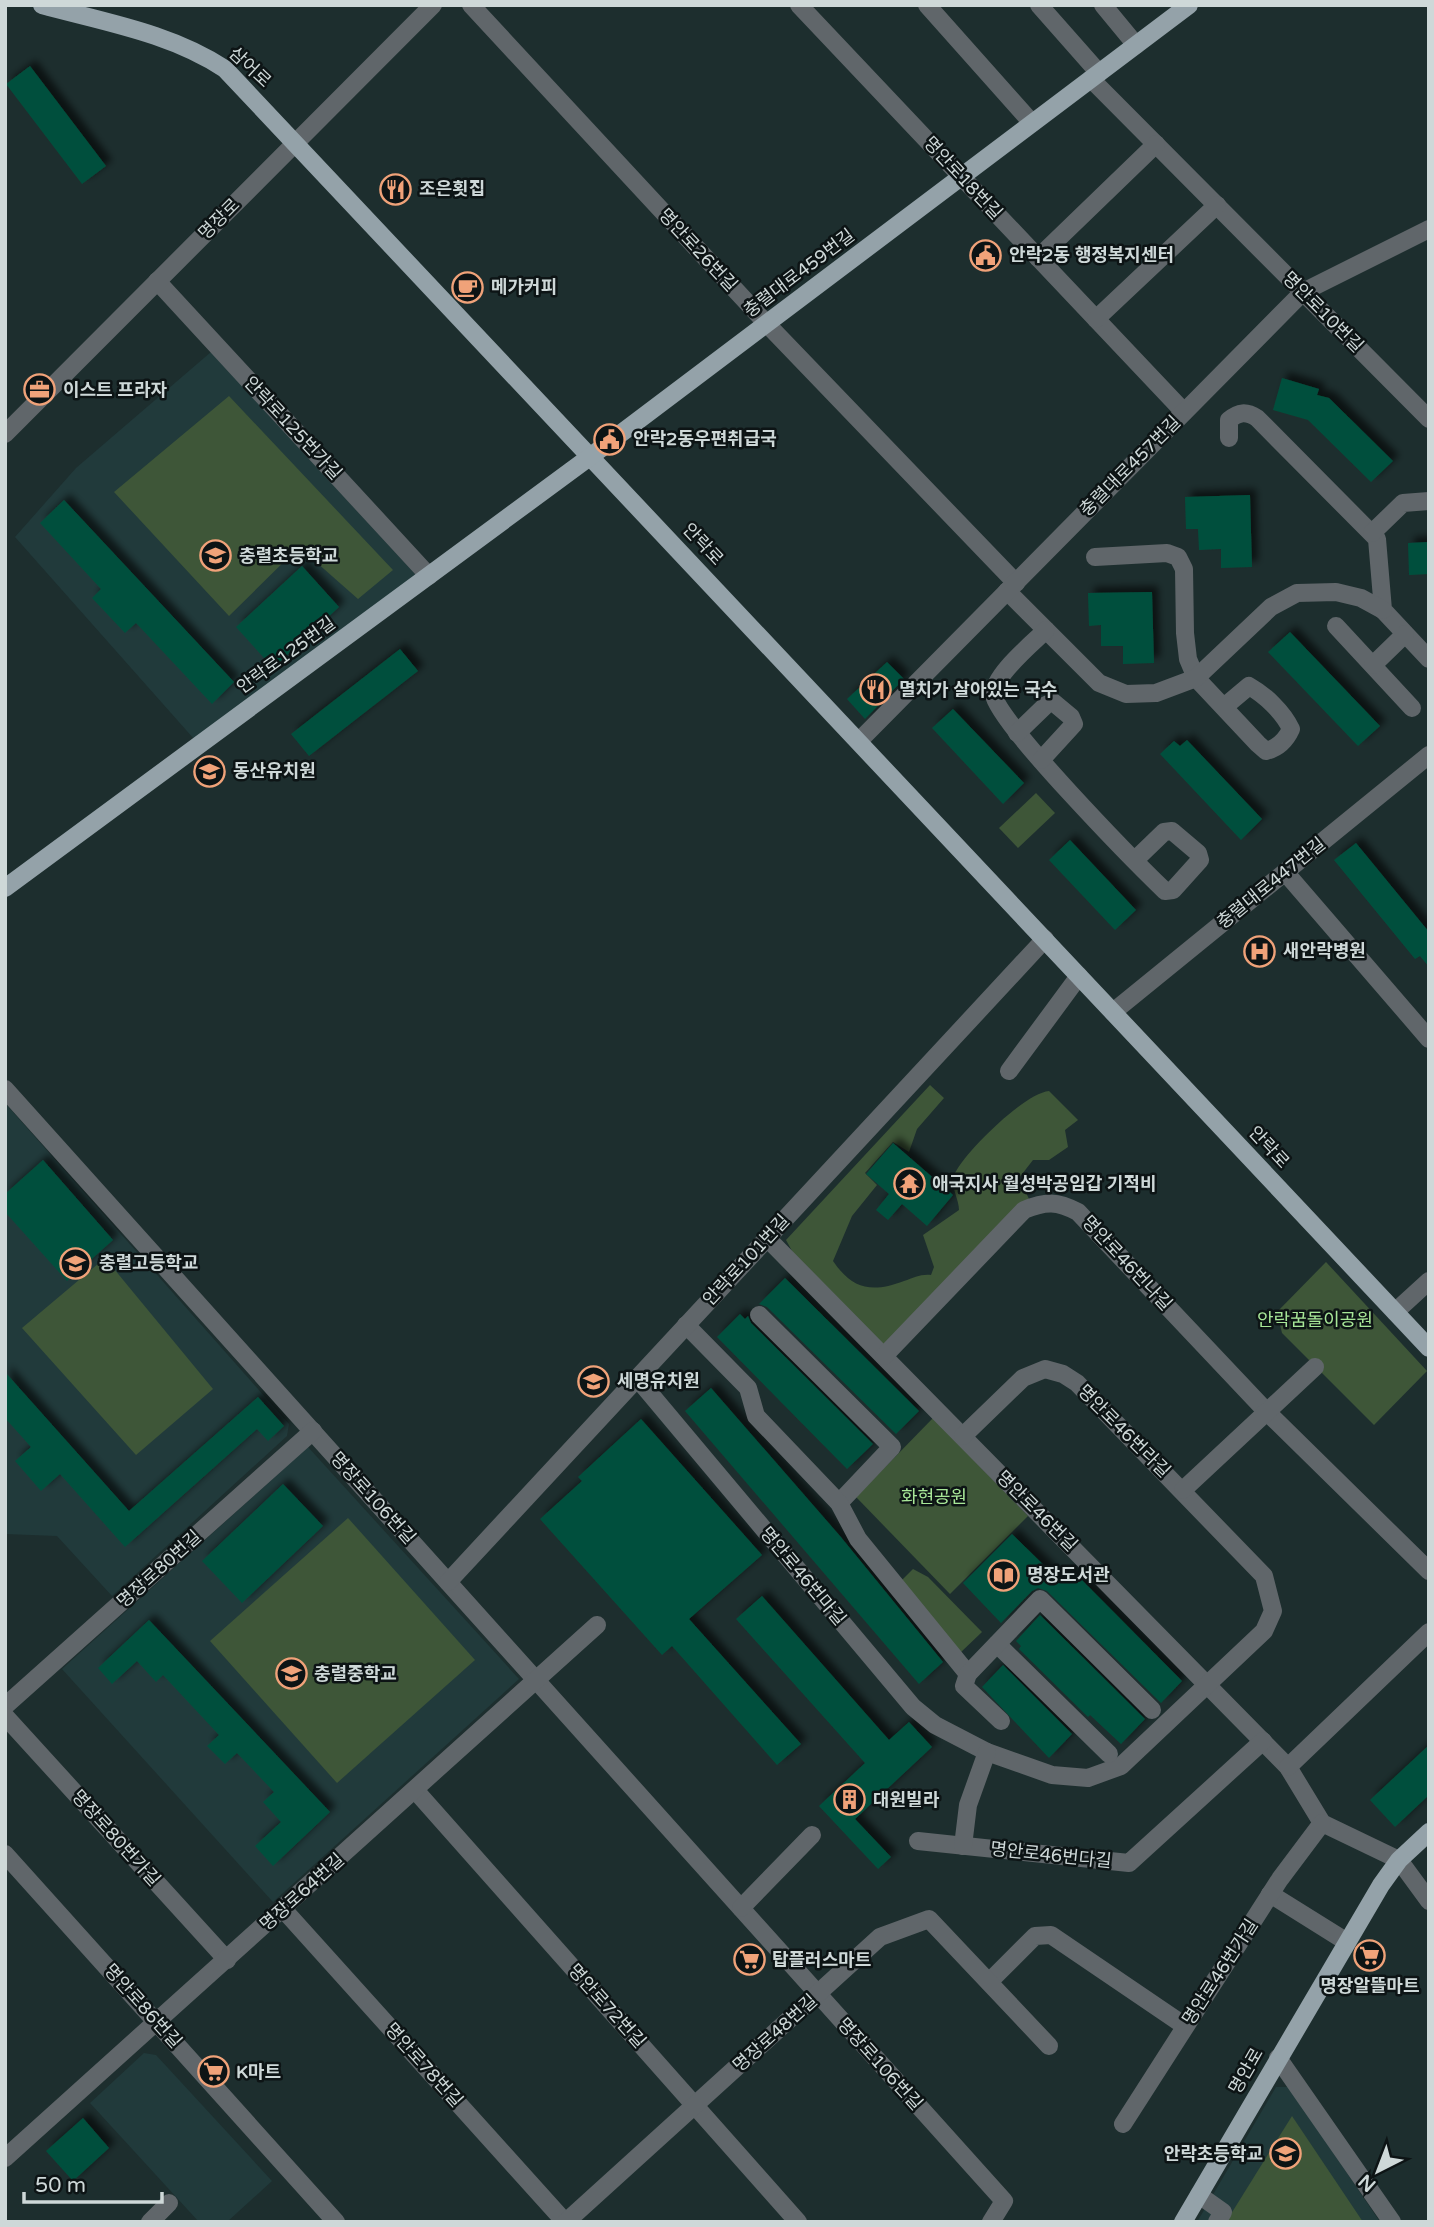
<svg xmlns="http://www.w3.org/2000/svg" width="1434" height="2227" font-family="'Varela Round','Noto Sans KR',sans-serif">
<defs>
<filter id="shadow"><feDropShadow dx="6" dy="-6" stdDeviation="3.5" flood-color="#0009"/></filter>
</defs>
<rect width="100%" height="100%" fill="#1d2e2e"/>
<g fill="#213a3b">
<polygon points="211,352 417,576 194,739 15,537 76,468"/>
<polygon points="5,1103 289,1424 287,1436 112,1596 57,1536 5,1534"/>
<polygon points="308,1447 519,1679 273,1902 62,1669"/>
<polygon points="144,2053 156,2055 272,2181 227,2222 199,2222 90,2103"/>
<polygon points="1276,2087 1289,2087 1380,2222 1197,2222"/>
</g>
<g fill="#3e5638">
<polygon points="229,396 393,570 358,599 299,547 229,616 114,492"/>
<polygon points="1036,793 1055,813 1018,848 999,828"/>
<path d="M930,1085L944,1098L917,1129L909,1152L893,1142L865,1173L877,1185L852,1216L833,1261C853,1290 872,1293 904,1281C914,1278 920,1274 931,1275L934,1267L923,1235L959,1210C959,1198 949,1185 955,1173C967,1150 1025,1093 1049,1091L1078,1120L1065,1130L1068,1147L1049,1160H1033L1019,1178L1029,1199L884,1352L797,1260L786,1240Z"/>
<polygon points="105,1258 213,1389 136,1455 22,1328"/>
<polygon points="1326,1262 1427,1371 1374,1425 1282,1333 1277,1312"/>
<polygon points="933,1418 1028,1516 950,1594 856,1497"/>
<polygon points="348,1518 475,1660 337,1783 210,1641"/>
<polygon points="913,1569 928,1577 982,1632 960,1653 901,1581"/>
<polygon points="1292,2116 1363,2222 1226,2222"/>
</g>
<g fill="#02503d" filter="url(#shadow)">
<polygon points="30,66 106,166 82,184 6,84"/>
<polygon points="1282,378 1319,389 1317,395 1329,398 1393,461 1371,482 1308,420 1273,410"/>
<polygon points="1250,495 1252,567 1221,568 1221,549 1199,550 1198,529 1186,529 1185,497"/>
<polygon points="64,500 234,682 212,704 136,623 125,633 92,598 101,589 40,523"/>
<polygon points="1429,542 1429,574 1409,575 1408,543"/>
<polygon points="302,566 339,607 273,668 236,627"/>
<polygon points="1152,592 1154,663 1123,664 1123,646 1101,646 1101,625 1089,626 1088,593"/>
<polygon points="1290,632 1380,726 1358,746 1268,652"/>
<polygon points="400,649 418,671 309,756 291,734"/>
<polygon points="887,662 904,679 865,719 847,699"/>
<polygon points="953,709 1024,783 1003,804 932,728"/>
<polygon points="1187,740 1262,819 1241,840 1160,754 1174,741 1180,746"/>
<polygon points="1070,840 1136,910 1115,930 1049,860"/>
<polygon points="1356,843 1429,932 1429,967 1420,956 1415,959 1334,860"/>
<polygon points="893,1143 953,1195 927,1226 902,1204 888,1220 876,1210 889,1194 866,1174"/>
<polygon points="43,1160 113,1240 67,1281 5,1212 5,1194"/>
<polygon points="785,1278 919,1411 896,1434 767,1307 759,1304"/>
<polygon points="740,1314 745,1319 748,1316 751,1323 873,1444 847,1469 717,1337"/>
<polygon points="5,1372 129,1511 258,1397 284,1426 268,1441 257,1429 125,1547 60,1474 41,1491 15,1461 31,1447 5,1418"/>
<polygon points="711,1388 840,1536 943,1662 919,1684 685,1411"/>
<polygon points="641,1419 762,1555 689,1619 801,1744 777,1765 672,1646 662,1655 540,1519 582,1481 578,1477"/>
<polygon points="283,1484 323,1526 242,1603 202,1561"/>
<polygon points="1012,1534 1061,1582 1072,1570 1182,1681 1161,1703 1047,1591 1038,1588 1032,1591 1001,1623 963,1583"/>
<polygon points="762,1596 889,1740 909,1722 932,1747 855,1819 891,1857 878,1869 819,1806 865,1763 736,1619"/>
<polygon points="1040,1615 1145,1719 1121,1744 1090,1715 1088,1717 1019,1649 1021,1646 1016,1641"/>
<polygon points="149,1620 330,1812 273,1866 255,1846 281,1822 263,1802 274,1792 237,1753 225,1764 207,1746 219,1735 163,1675 156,1682 137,1661 112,1684 98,1668"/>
<polygon points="1003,1665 1072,1734 1049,1758 982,1687"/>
<polygon points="1429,1745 1429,1795 1395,1827 1370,1800"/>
<polygon points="83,2118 109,2148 73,2181 46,2151"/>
</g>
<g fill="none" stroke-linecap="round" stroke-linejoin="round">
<g stroke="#60666a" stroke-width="18">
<polyline points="471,5 767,324 1016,583"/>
<polyline points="799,5 1184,412"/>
<polyline points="927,5 1032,123"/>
<polyline points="1039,5 1099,73"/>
<polyline points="1103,5 1136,45"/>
<polyline points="1091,79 1429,419"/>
<polyline points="1038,258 1156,144"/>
<polyline points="157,281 429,576"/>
<polyline points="1096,319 1217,205"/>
<polyline points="5,434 433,5"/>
<path d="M1229,438V420C1239,412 1246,411 1257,418L1377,539L1383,610L1429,659"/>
<polyline points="1372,533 1403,503 1429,501"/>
<path d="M1095,557L1167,553L1178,557L1184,569L1185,633L1188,659L1196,678L1258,744L1266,751C1278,748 1286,740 1291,729C1283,712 1265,695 1249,686L1224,707"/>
<polyline points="1007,591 1099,683 1126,694 1156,693 1196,678 1271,607 1297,593 1336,592 1361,598 1383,610"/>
<polyline points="1336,626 1412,708"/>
<path d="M1046,630C1033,643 992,676 994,695C996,721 1138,865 1165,891L1173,890L1200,860L1198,853L1172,831L1164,832L1135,860"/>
<polyline points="1373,665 1405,634"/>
<polyline points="1017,733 1046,705 1053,702 1071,717 1074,724 1041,760"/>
<polyline points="859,741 1303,292 1429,229"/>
<polyline points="1285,872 1429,1039"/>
<polyline points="1113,1012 1429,755"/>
<polyline points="1009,1071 1079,976"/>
<polyline points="5,1089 1004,2201 991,2222"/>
<polyline points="767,1238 1288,1767 1322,1823 1399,1860 1429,1901"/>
<polyline points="1395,1312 1429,1281"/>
<polyline points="759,1315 892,1447 839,1503"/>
<polyline points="686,1325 748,1388 756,1416 839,1503 858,1539 968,1674"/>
<path d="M884,1356L1024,1210C1046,1201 1057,1201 1078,1212L1267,1412L1429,1571"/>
<polyline points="637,1378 913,1707 935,1725 987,1752 1052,1775 1088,1778 1121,1766 1264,1631 1273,1611 1264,1576 1077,1383 1063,1374 1045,1369 1023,1378 963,1436"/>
<polyline points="1183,1490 1315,1367"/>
<polyline points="448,1582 1045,939"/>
<polyline points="997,1644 1109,1754"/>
<polyline points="5,1706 313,1431"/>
<polyline points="5,1716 227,1960"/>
<polyline points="1001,1721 964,1686 968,1674 1040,1599 1152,1710"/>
<polyline points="1288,1767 1429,1632"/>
<polyline points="415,1790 798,2222"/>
<polyline points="918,1841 1129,1863 1263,1741"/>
<polyline points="963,1846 968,1805 987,1752"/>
<polyline points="5,1854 336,2222"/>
<polyline points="1270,1894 1347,1942"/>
<polyline points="741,1908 812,1835"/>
<polyline points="283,1909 565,2222"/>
<polyline points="989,1982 1035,1936 1051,1935 1185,2026"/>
<polyline points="1278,2058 1392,2222"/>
<polyline points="1123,2124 1280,1879 1322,1823"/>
<polyline points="5,2158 597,1625"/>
<polyline points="1199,2195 1223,2212 1217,2222"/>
<polyline points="150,2222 169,2203"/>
<polyline points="566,2222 880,1937 929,1919 1049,2046"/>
</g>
<g stroke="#94a2a9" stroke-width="18">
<path d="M42,5C104,22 171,33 225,69L1429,1348"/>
<polyline points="5,888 591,456 1189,5"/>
<polyline points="1183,2222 1381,1885 1399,1860 1429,1832"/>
</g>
</g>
<defs>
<symbol id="restaurant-ring" viewBox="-11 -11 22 22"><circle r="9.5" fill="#0d1415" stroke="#f0a279" stroke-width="1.5"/><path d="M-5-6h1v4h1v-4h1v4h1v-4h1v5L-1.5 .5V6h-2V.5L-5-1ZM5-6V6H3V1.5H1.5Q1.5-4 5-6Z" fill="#f0a279"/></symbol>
<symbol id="civic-ring" viewBox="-11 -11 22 22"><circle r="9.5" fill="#0d1415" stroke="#f0a279" stroke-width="1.5"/><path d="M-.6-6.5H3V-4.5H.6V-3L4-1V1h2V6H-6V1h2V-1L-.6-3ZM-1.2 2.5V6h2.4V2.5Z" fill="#f0a279"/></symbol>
<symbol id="cafe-ring" viewBox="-11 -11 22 22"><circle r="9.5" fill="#0d1415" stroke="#f0a279" stroke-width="1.5"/><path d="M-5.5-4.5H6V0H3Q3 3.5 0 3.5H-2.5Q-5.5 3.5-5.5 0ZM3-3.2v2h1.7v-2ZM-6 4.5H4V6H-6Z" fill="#f0a279"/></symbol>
<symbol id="office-ring" viewBox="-11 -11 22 22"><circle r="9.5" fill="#0d1415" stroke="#f0a279" stroke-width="1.5"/><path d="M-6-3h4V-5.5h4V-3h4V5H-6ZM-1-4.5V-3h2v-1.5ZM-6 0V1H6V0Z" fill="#f0a279"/></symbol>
<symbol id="school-ring" viewBox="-11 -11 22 22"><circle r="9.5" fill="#0d1415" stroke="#f0a279" stroke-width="1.5"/><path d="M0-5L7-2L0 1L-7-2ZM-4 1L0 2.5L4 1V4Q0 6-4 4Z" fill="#f0a279"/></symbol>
<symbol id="hospital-ring" viewBox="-11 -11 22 22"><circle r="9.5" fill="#0d1415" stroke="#f0a279" stroke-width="1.5"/><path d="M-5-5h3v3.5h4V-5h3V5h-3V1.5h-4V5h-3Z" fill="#f0a279"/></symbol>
<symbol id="temple-ring" viewBox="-11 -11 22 22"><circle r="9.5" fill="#0d1415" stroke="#f0a279" stroke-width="1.5"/><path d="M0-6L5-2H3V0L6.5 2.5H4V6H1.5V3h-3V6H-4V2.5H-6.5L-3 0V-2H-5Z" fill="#f0a279"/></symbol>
<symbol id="library-ring" viewBox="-11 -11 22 22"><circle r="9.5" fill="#0d1415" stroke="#f0a279" stroke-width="1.5"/><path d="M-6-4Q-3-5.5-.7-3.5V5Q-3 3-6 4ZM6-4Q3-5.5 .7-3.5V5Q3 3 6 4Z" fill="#f0a279"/></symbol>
<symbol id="building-ring" viewBox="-11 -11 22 22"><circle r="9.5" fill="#0d1415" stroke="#f0a279" stroke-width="1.5"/><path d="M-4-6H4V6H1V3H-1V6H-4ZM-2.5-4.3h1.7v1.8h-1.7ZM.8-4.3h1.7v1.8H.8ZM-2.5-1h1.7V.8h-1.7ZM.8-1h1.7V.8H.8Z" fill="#f0a279"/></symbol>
<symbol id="supermarket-ring" viewBox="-11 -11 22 22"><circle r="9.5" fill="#0d1415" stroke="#f0a279" stroke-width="1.5"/><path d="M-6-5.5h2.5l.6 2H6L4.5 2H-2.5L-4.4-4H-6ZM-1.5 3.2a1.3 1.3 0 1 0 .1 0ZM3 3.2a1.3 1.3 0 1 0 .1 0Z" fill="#f0a279"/></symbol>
</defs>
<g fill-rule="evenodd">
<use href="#restaurant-ring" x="378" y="172" width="35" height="35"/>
<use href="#civic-ring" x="968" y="238" width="35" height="35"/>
<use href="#cafe-ring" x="450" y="270" width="35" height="35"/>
<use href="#office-ring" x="22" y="372" width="35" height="35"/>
<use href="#civic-ring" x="592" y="422" width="35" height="35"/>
<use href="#school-ring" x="198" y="538" width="35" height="35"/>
<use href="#restaurant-ring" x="858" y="672" width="35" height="35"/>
<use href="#school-ring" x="192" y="754" width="35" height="35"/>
<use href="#hospital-ring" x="1242" y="934" width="35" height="35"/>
<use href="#temple-ring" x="892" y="1166" width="35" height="35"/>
<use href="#school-ring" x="58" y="1246" width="35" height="35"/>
<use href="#school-ring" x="576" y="1364" width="35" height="35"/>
<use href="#library-ring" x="986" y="1558" width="35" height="35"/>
<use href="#school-ring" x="274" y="1656" width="35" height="35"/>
<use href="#building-ring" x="832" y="1782" width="35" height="35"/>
<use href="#supermarket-ring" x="1352" y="1938" width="35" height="35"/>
<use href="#supermarket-ring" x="732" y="1942" width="35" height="35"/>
<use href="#supermarket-ring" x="196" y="2054" width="35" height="35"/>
<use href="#school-ring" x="1268" y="2136" width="35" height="35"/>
</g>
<g text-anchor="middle" stroke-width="5" stroke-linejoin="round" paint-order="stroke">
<g font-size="18" fill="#ced8d8" stroke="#0d1415">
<text transform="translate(250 67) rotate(43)" y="6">삼어로</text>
<text transform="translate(963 178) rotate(47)" y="6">명안로18번길</text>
<text transform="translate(219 219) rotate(-45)" y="6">명장로</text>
<text transform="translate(698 250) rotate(47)" y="6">명안로26번길</text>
<text transform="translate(799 273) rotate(-37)" y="6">충렬대로459번길</text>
<text transform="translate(1323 312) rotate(45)" y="6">명안로10번길</text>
<text transform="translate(293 428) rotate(47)" y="6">안락로125번가길</text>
<text transform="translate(1130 466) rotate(-45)" y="6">충렬대로457번길</text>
<text transform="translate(703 544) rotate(47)" y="6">안락로</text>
<text transform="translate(286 655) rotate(-36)" y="6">안락로125번길</text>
<text transform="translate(1271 883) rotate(-39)" y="6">충렬대로447번길</text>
<text transform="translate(1269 1147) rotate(47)" y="6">안락로</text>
<text transform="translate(746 1260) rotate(-47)" y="6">안락로101번길</text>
<text transform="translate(1127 1263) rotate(47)" y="6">명안로46번나길</text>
<text transform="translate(1124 1431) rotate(45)" y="6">명안로46번라길</text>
<text transform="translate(373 1498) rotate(48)" y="6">명장로106번길</text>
<text transform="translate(1037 1511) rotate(45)" y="6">명안로46번길</text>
<text transform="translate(159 1569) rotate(-42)" y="6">명장로80번길</text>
<text transform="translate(803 1576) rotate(50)" y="6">명안로46번마길</text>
<text transform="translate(116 1838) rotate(48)" y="6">명장로80번가길</text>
<text transform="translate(1051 1855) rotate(6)" y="6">명안로46번다길</text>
<text transform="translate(302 1892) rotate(-42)" y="6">명장로64번길</text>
<text transform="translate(1220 1972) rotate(-57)" y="6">명안로46번가길</text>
<text transform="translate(143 2006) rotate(48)" y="6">명안로86번길</text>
<text transform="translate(607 2006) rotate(48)" y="6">명안로72번길</text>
<text transform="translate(775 2033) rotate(-42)" y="6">명장로48번길</text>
<text transform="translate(880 2064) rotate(48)" y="6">명장로106번길</text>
<text transform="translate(424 2065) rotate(48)" y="6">명안로78번길</text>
<text transform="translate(1246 2071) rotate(-60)" y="6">명안로</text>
</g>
<g font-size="18" font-weight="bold" fill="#ced8d8" stroke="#0d1415" text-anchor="start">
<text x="419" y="195">조은횟집</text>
<text x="1009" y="261">안락2동 행정복지센터</text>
<text x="491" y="293">메가커피</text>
<text x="63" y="396">이스트 프라자</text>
<text x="633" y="445">안락2동우편취급국</text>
<text x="239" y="562">충렬초등학교</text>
<text x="899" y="696">멸치가 살아있는 국수</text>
<text x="233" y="777">동산유치원</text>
<text x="1283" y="957">새안락병원</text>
<text x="932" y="1190">애국지사 월성박공임갑 기적비</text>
<text x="99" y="1269">충렬고등학교</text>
<text x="617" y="1387">세명유치원</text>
<text x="1027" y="1581">명장도서관</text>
<text x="314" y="1680">충렬중학교</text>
<text x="873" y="1806">대원빌라</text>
<text x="772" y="1966">탑플러스마트</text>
<text x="1370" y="1992" text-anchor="middle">명장알뜰마트</text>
<text x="236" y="2078">K마트</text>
<text x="1263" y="2160" text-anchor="end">안락초등학교</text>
</g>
<g font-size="18" fill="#a8e798" stroke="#0d1415">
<text x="1315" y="1326">안락꿈돌이공원</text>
<text x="934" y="1503">화현공원</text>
</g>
</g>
<rect width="1434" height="2227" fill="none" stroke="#ced8d8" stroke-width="14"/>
<g transform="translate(1378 2171) rotate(222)" stroke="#0d1415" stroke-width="5" paint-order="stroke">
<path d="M0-5L12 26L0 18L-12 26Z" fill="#ced8d8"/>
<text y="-10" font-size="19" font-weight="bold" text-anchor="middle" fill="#ced8d8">N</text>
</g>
<path d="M24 2192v10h138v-10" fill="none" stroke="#ced8d8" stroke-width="3.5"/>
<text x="35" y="2192" font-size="21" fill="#ced8d8" stroke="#0d1415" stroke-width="5" paint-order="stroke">50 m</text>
</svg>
